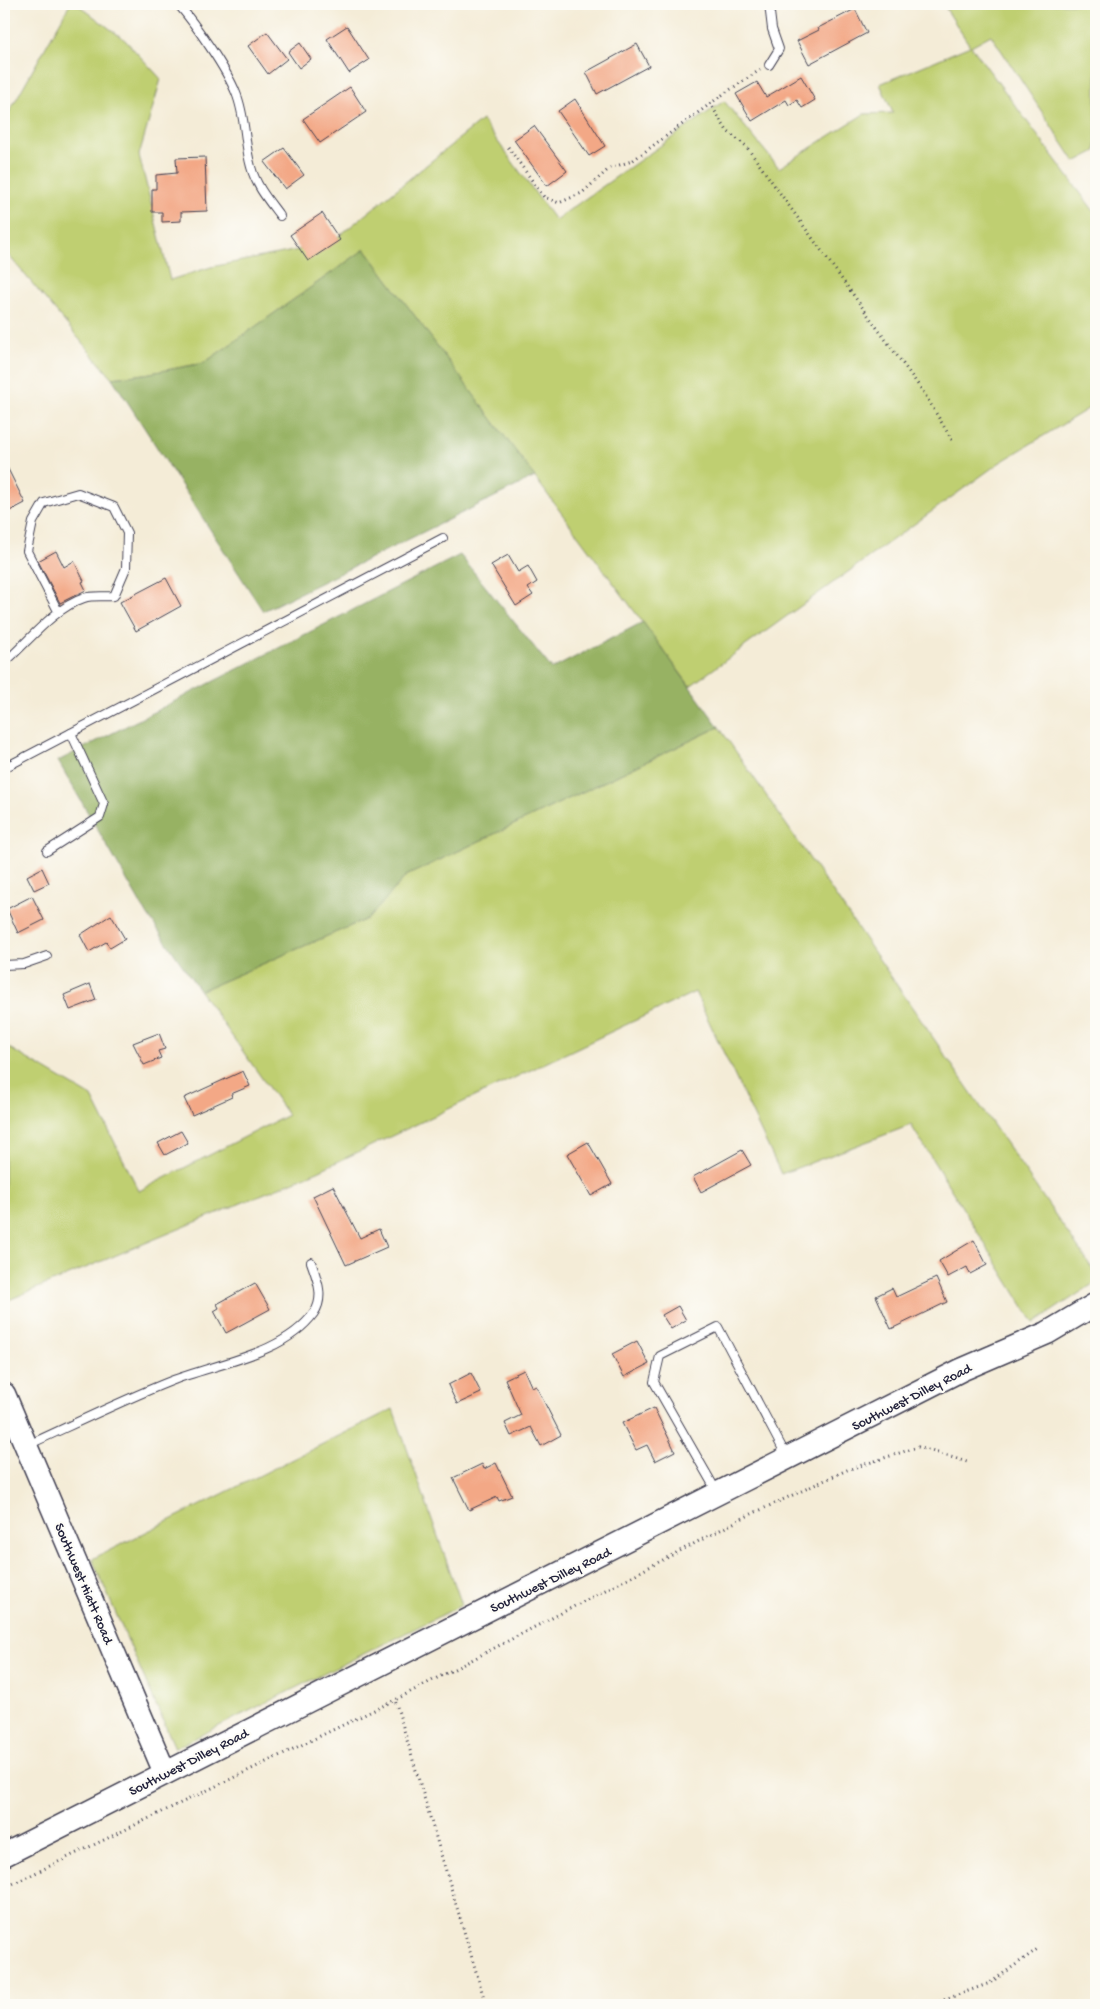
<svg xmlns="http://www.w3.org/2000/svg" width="1100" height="2009" font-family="'Gochi Hand',sans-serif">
<rect width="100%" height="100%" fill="#fdfcf7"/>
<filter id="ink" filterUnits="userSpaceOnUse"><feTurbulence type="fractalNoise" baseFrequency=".02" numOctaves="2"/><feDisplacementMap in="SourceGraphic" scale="10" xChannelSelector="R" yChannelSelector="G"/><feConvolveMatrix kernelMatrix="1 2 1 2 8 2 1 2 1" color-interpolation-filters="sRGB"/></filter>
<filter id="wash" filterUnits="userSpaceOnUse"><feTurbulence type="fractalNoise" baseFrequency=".0096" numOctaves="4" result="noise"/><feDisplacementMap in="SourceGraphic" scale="20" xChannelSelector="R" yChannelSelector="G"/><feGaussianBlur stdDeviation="1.12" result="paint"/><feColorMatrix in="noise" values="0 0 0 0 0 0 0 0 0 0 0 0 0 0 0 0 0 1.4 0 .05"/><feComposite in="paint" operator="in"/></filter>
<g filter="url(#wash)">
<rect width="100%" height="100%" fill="#f4ecd7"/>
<g fill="#bfcf71" stroke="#707856">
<polygon points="70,4 77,4 125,40 161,79 139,155 170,280 211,267 329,244 482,120 555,220 724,101 779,168 864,114 893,113 880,84 970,46 943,4 1096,4 1096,151 1075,162 991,35 971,46 1096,214 1096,404 999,463 690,686 365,249 204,363 145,374 112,378 4,250 4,121"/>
<polygon points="719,727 1096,1274 1096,1282 1034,1323 911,1125 781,1174 695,992 318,1171 4,1302 4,1045 92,1097 139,1191 288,1115 200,991 369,918 406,876"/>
<polygon points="393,1409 462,1605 175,1748 92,1559"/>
</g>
<g fill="#97b263" stroke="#5c6a4f">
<polygon points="365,249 535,477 263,611 112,378 145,374 204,363"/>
<polygon points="460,555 552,669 643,622 719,727 406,876 369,918 200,991 143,908 58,761"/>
</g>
<g id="blocks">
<g fill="#f3a886">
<polygon points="855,9 867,33 809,64 797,41 819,30 818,28"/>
<polygon points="347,26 369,60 349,73 327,39"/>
<polygon points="267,32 287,59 268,74 248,46"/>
<polygon points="300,43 311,59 299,68 288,52"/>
<polygon points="637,44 649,66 597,94 586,72"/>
<polygon points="801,76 815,100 802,108 797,100 789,105 786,100 752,121 736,94 757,82 766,97"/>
<polygon points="350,87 366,112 320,143 303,119"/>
<polygon points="575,99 605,146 589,156 558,111"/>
<polygon points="534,126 567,171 547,186 514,140"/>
<polygon points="284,148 304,175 285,189 264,162"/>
<polygon points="205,157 207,211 181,212 181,221 162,222 162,212 152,212 152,189 156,189 156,175 177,173 176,158"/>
<polygon points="322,213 340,240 308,261 290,235"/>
<polygon points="4,461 25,503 4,514"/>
<polygon points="56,551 64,567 74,561 84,581 82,582 86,590 60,603 38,561"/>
<polygon points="508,555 518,572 528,566 537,582 528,588 533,595 516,606 491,565"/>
<polygon points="166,578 181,606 136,631 120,602"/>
<polygon points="42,868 49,883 34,890 27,876"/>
<polygon points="32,896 44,920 18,933 7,909"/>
<polygon points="111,915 125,939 110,948 106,942 89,952 80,935"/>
<polygon points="90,984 96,1000 70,1010 64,995"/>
<polygon points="159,1033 165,1049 158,1051 161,1058 144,1065 133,1043"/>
<polygon points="243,1071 250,1086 231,1094 232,1097 192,1115 184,1098"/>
<polygon points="181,1131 188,1143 165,1155 158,1143"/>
<polygon points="588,1142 612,1184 591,1196 567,1154"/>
<polygon points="742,1150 751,1165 701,1192 693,1177"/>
<polygon points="333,1186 360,1238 379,1229 387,1247 346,1265 313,1196"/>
<polygon points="974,1240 987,1265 970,1274 967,1267 948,1277 939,1261"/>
<polygon points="936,1278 947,1302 891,1329 876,1296 892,1288 896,1297"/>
<polygon points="255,1283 270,1309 226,1333 214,1311 219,1308 217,1304"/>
<polygon points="678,1306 686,1320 671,1329 662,1315"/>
<polygon points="637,1341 649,1364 624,1377 612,1354"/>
<polygon points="524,1370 532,1388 536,1386 561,1435 541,1446 531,1427 511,1436 505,1423 521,1415 505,1379"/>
<polygon points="471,1373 481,1393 457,1404 448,1385"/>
<polygon points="654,1408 675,1451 655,1461 647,1445 636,1450 622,1423"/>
<polygon points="496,1463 512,1496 499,1501 497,1497 469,1510 453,1478 482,1464 484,1469"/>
</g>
</g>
</g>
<g filter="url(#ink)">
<use href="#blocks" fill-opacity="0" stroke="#424052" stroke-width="1"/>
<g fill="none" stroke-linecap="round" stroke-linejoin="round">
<defs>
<g id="lane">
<path d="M178,4C195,24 226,68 236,93C246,117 244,143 251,167C256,186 269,201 280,216"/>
<polyline points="769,4 772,29 779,49 769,65"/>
<path d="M4,663C28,642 54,608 84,598C92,595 105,597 114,596L126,568L127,533L114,507L78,493L44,503L33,522L27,551L58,611"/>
<polyline points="4,768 443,538"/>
<polyline points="47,851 100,817 104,804 71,733"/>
<polyline points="4,965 24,964 47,956"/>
<path d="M28,1445C76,1423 123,1400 171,1381C217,1363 283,1355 314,1313C325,1297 317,1279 311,1262"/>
<polyline points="717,1492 654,1382 660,1356 718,1327 787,1457"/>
</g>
<g id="secondary">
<polyline points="4,1394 165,1773"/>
<polyline points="4,1855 961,1370 1047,1333 1096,1304"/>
</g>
</defs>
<use href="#lane" stroke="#424052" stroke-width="10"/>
<use href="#secondary" stroke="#424052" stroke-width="25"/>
<g stroke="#424052" stroke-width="3" stroke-dasharray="1 4" stroke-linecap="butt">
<polyline points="710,103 727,131 746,146 924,393 952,440"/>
<polyline points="508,147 544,197 559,203 582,193 610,168 632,161 725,93 760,70"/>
<polyline points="4,1888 395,1700"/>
<polyline points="486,2005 395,1700 743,1518 847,1470 918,1447 967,1462"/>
<polyline points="930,2005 990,1983 1039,1948"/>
</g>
<use href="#lane" stroke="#fff" stroke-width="8"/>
<use href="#secondary" stroke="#fff" stroke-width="22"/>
</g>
</g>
<g text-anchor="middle" stroke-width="4.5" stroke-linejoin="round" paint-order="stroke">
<g font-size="14" fill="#22223b" stroke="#fdfcf7">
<text transform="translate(911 1396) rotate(-27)" y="5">Southwest Dilley Road</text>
<text transform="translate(550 1579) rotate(-26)" y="5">Southwest Dilley Road</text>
<text transform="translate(85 1583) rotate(67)" y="5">Southwest Hiatt Road</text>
<text transform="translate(188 1761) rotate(-27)" y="5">Southwest Dilley Road</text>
</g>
</g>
<rect width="1100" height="2009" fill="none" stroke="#fdfcf7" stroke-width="20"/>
</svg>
